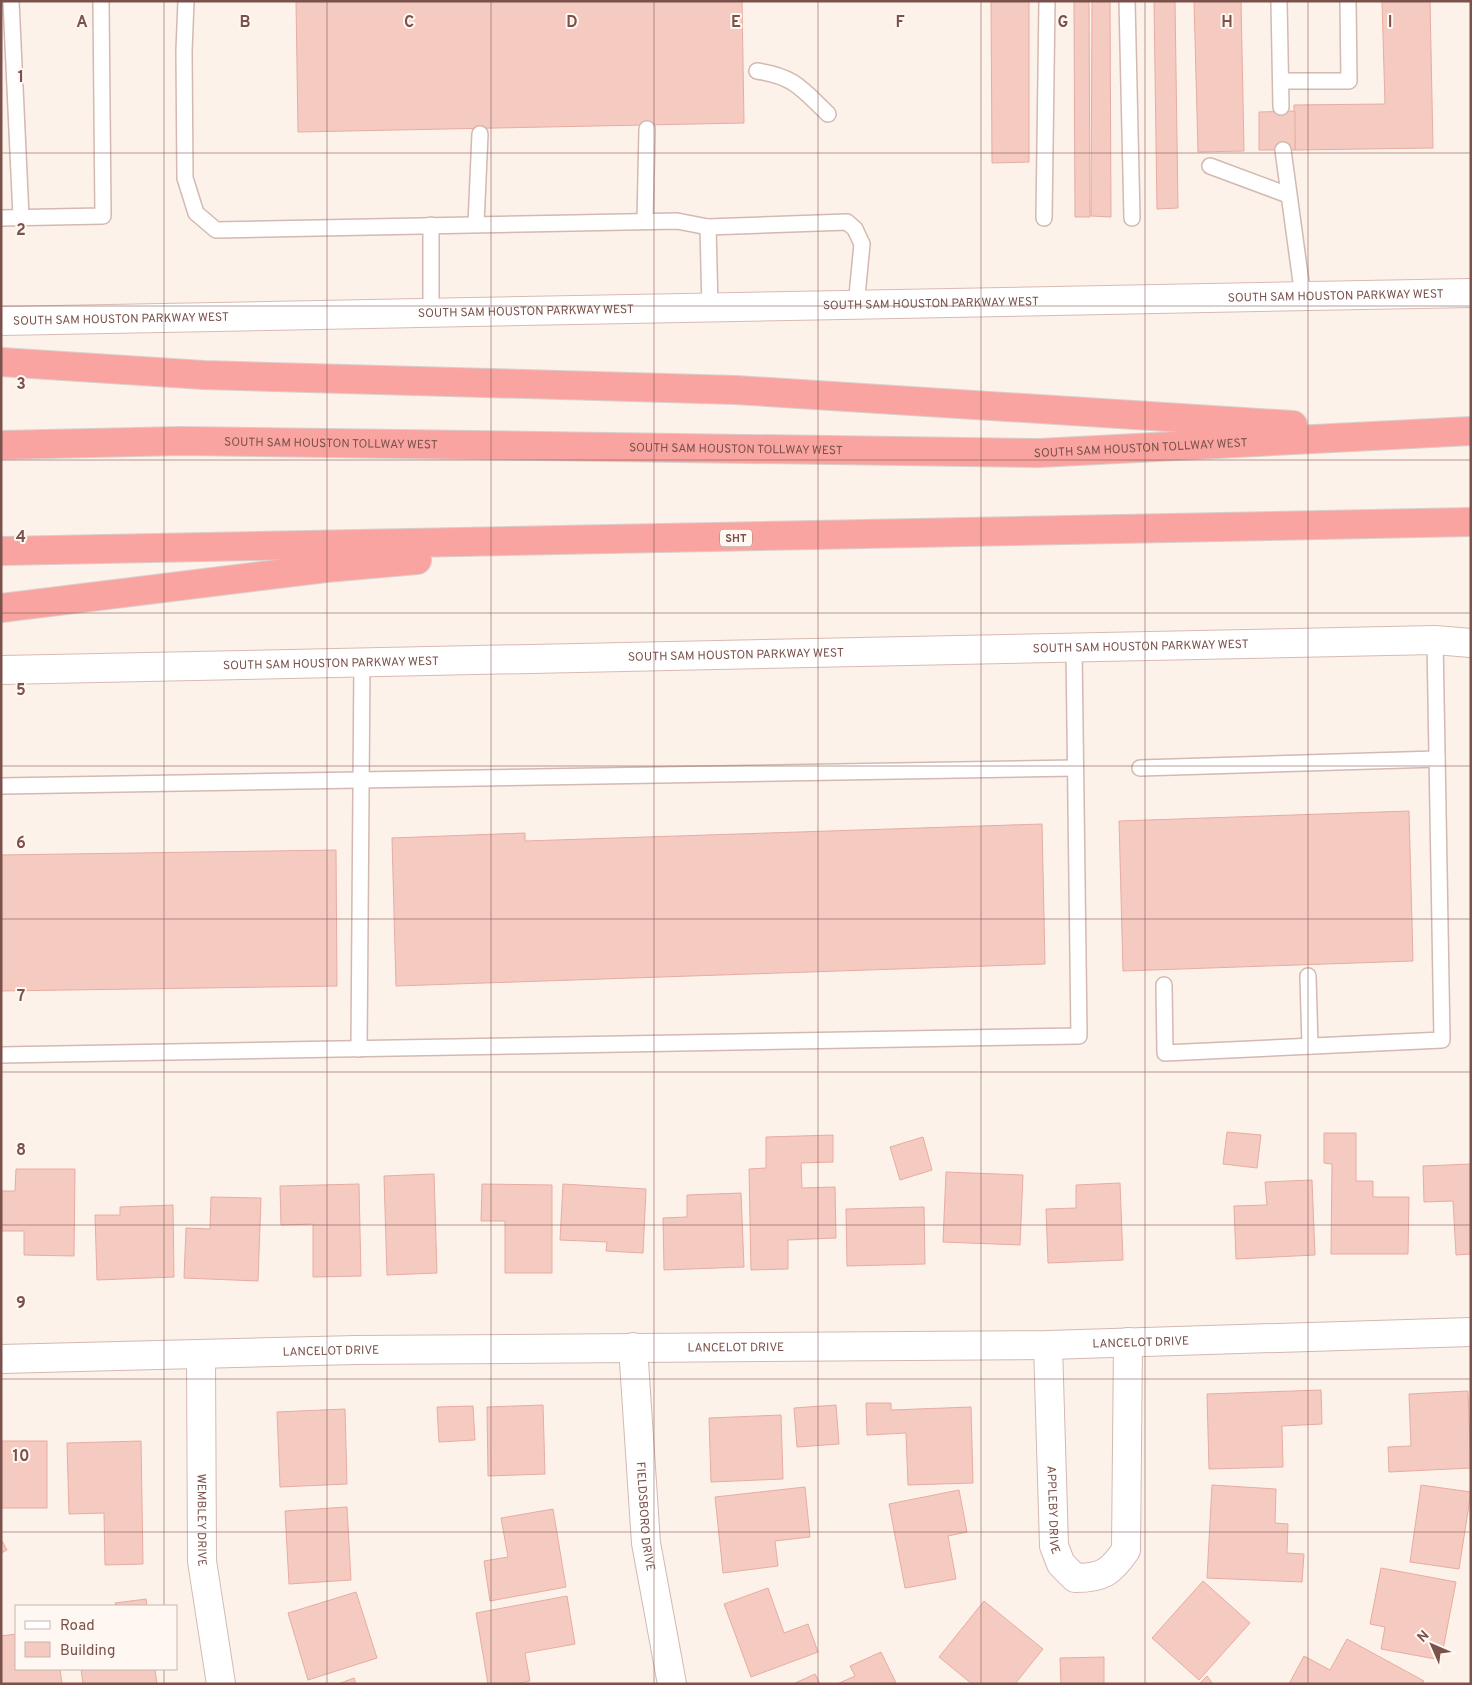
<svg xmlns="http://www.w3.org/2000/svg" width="1472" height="1685" font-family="Overpass,sans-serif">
<rect width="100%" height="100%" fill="#fdf2ea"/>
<g fill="#f4cac1" stroke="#e8aca0">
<polygon points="296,1 742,1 744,123 298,132"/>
<polygon points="991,1 1029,1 1029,162 992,163"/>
<polygon points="1074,1 1089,1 1090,217 1075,217"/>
<polygon points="1092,1 1110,1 1111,217 1091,216"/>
<polygon points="1154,1 1175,1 1178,208 1157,209"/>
<polygon points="1194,1 1241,1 1244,151 1198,152"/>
<polygon points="1382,1 1430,1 1433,148 1295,150 1294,105 1385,104"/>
<polygon points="1295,111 1295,150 1259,150 1259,112"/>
<polygon points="1409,811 1413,961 1123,971 1119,821"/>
<polygon points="1042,824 1045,964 396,986 392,838 525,833 525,841"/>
<polygon points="336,850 337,986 1,991 1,855"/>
<polygon points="1227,1132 1261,1135 1257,1168 1223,1164"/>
<polygon points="1324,1133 1356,1133 1356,1181 1373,1181 1373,1197 1409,1197 1408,1254 1331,1254 1332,1164 1324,1163"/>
<polygon points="833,1135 833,1162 801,1163 802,1188 835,1187 836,1238 788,1240 788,1269 751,1270 749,1169 766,1168 766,1137"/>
<polygon points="923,1137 932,1170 900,1180 890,1147"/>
<polygon points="1471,1164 1471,1254 1456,1255 1453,1201 1424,1202 1423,1166"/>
<polygon points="16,1169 75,1169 74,1256 24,1255 24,1231 1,1231 1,1191 15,1191"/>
<polygon points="946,1172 1023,1175 1020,1245 943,1242"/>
<polygon points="434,1174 437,1273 387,1275 384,1176"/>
<polygon points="1312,1180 1315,1255 1236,1259 1234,1206 1267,1205 1265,1182"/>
<polygon points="1120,1183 1123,1260 1048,1263 1046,1209 1076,1208 1076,1185"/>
<polygon points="359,1184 361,1276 313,1277 313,1224 281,1225 280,1186"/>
<polygon points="482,1184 552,1185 552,1273 505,1273 505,1221 481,1221"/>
<polygon points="563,1184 646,1189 643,1253 606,1251 607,1242 560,1240"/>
<polygon points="741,1193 744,1267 664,1270 663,1218 687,1217 687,1195"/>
<polygon points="211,1197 261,1198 258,1281 184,1278 186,1228 210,1229"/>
<polygon points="173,1205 174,1277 97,1280 95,1215 120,1215 120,1207"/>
<polygon points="924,1207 925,1264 847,1266 846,1209"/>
<polygon points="1321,1390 1322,1424 1282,1426 1283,1467 1209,1469 1207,1394"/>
<polygon points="1468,1391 1471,1468 1389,1472 1388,1447 1411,1446 1409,1394"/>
<polygon points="866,1403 891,1403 891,1410 971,1407 973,1483 908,1485 906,1433 867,1435"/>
<polygon points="543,1405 545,1474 488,1476 487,1407"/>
<polygon points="836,1405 839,1444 797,1447 794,1408"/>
<polygon points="473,1406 475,1440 439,1442 437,1407"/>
<polygon points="345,1409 347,1484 280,1487 277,1412"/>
<polygon points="781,1415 783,1479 711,1482 709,1418"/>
<rect x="1" y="1441" width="46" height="67"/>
<polygon points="141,1441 143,1564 105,1565 104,1513 69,1514 67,1443"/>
<polygon points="1212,1485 1276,1489 1275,1523 1288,1524 1287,1553 1304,1554 1302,1582 1207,1578"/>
<polygon points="1421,1485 1471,1492 1459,1569 1410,1562"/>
<polygon points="805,1487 810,1537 775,1541 778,1566 723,1573 715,1497"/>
<polygon points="959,1490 967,1532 948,1536 956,1579 905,1588 889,1504"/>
<polygon points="347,1507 351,1580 289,1584 285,1511"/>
<polygon points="553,1509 566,1587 490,1601 484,1561 508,1557 501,1518"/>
<polygon points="1,1539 7,1550 1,1553"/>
<polygon points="1381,1568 1456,1582 1441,1660 1381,1649 1385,1627 1370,1624"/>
<polygon points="1203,1581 1250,1623 1199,1680 1152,1638"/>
<polygon points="768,1588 784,1633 808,1624 818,1652 751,1677 724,1604"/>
<polygon points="356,1592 377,1658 308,1680 288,1613"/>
<polygon points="567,1596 575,1644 525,1653 530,1681 515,1684 488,1684 476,1613"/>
<polygon points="146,1599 147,1606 116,1606 115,1603"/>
<polygon points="984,1601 1043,1649 1015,1684 972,1684 939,1657"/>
<polygon points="16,1634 16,1669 60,1669 62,1684 1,1684 1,1636"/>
<polygon points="1347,1639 1424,1681 1422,1684 1289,1684 1304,1656 1330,1670"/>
<polygon points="881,1652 896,1683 837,1684 855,1676 850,1666"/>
<polygon points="1104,1657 1104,1684 1061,1684 1060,1658"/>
<polygon points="81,1669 155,1669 157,1684 83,1684"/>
<polygon points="815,1674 820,1684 793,1684"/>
<polygon points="1207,1676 1213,1684 1199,1684"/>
<polygon points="354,1678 356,1684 338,1684"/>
</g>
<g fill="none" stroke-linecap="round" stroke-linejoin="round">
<defs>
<g id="service">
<polyline points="11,1 21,217"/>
<polyline points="186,1 184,51 185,178 196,213 216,230 677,221 708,227 710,308"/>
<polyline points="1127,1 1132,218"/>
<polyline points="1279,1 1281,107"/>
<path d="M757,71C794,76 802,89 828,114"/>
<polyline points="1281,81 1349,81 1348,1"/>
<polyline points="1283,150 1303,297"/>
<polyline points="1210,166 1288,195"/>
<polyline points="1,218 103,216 101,1"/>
<polyline points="1044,218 1047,1"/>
<polyline points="645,221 647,129"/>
<polyline points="476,224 480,134"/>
<polyline points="431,225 431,313"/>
<polyline points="708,227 847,222 855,229 862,244 856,306"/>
<polyline points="1140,768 1437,759"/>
<polyline points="1,786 1075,768"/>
<polyline points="1308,976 1310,1046"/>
<polyline points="1164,985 1165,1053 1442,1040 1435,640"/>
<polyline points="359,1049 362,662"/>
<polyline points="1,1055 1079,1036 1074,648"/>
</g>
<g id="minor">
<path id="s1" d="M1048,1345L1054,1546L1061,1564L1075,1578C1103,1578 1111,1572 1126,1550L1128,1342"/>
<path id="s2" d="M633,1347L646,1543L672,1684"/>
<path id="s3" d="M201,1356L202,1561L221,1684"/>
<path id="s4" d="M1,1359L356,1350L1048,1345L1471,1332"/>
</g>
<g id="secondary">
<path id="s5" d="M1,321L1471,293"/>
<path id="s6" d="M1,670L1435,640L1471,643"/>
</g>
<g id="motorway">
<polyline points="1,362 204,375 736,390 1293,425"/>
<path id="s7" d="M1,445L182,441L1039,453L1471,431"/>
<polyline points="1,551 1471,522"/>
<polyline points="1,608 326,568 417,560"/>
</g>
</defs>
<use href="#service" stroke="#d3b9b1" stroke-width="18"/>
<use href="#minor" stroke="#d3b9b1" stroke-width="30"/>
<use href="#secondary" stroke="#d9bab1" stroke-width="30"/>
<use href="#motorway" stroke="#dacfcd" stroke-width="30"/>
<use href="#service" stroke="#fff" stroke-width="15"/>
<use href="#minor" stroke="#fff" stroke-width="28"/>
<use href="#secondary" stroke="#fff" stroke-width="28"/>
<use href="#motorway" stroke="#f9a4a0" stroke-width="28"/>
</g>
<path fill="none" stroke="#7b524b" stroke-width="1" stroke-opacity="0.55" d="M164,1V1606M327,1V1684M491,1V1684M654,1V1684M818,1V1684M981,1V1684M1145,1V1684M1308,1V1684M1,153H1471M1,306H1471M1,460H1471M1,613H1471M1,766H1471M1,919H1471M1,1072H1471M1,1225H1471M1,1379H1471M1,1532H1471M164,1669V1684"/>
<g text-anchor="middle" stroke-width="4" stroke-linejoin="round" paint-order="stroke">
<rect fill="#fff7f2" stroke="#a3847d" stroke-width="1" x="720" y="529.5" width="32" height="17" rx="4"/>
<g font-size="11" font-weight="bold" fill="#7b524b">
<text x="736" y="542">SHT</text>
</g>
<g font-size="12" fill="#7b524b" stroke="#fff7f2">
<text dy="4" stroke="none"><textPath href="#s5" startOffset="1335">SOUTH SAM HOUSTON PARKWAY WEST</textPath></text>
<text dy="4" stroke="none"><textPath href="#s5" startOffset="930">SOUTH SAM HOUSTON PARKWAY WEST</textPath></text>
<text dy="4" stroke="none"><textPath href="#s5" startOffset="525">SOUTH SAM HOUSTON PARKWAY WEST</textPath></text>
<text dy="4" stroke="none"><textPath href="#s5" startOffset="120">SOUTH SAM HOUSTON PARKWAY WEST</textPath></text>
<text dy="4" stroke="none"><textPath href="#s7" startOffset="330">SOUTH SAM HOUSTON TOLLWAY WEST</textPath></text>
<text dy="4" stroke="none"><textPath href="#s7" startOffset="1140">SOUTH SAM HOUSTON TOLLWAY WEST</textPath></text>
<text dy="4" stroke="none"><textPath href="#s7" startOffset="735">SOUTH SAM HOUSTON TOLLWAY WEST</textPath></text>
<text dy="4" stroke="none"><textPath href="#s6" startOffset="1140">SOUTH SAM HOUSTON PARKWAY WEST</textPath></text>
<text dy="4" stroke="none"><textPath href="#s6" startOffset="735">SOUTH SAM HOUSTON PARKWAY WEST</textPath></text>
<text dy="4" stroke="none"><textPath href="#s6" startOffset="330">SOUTH SAM HOUSTON PARKWAY WEST</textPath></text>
<text dy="4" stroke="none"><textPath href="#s4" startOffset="1140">LANCELOT DRIVE</textPath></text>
<text dy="4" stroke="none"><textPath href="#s4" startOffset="735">LANCELOT DRIVE</textPath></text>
<text dy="4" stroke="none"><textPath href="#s4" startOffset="330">LANCELOT DRIVE</textPath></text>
<text dy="4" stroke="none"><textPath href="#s1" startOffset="165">APPLEBY DRIVE</textPath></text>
<text dy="4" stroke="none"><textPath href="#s2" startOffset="170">FIELDSBORO DRIVE</textPath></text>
<text dy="4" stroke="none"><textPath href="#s3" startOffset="164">WEMBLEY DRIVE</textPath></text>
</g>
</g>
<g font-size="16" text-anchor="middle" font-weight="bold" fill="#7b524b" stroke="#fff7f2" stroke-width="4" stroke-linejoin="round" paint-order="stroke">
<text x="82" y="27">A</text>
<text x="245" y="27">B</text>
<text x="409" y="27">C</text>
<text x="572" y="27">D</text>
<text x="736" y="27">E</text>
<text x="900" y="27">F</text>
<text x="1063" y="27">G</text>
<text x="1227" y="27">H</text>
<text x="1390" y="27">I</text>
<text x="21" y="82">1</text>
<text x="21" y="235">2</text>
<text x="21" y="389">3</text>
<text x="21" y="542">4</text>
<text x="21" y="695">5</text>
<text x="21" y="848">6</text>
<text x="21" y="1001">7</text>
<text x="21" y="1155">8</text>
<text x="21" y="1308">9</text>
<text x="21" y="1461">10</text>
</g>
<rect width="1472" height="1685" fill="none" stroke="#7b524b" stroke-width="5"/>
<rect x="15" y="1605" width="162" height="65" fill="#fff7f2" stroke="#cab5af"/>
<rect x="25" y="1621" width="25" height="8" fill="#ffffff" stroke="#cab5af"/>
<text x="60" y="1630" font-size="15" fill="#7b524b">Road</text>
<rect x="25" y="1642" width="25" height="15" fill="#f4cac1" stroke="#cab5af"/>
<text x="60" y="1655" font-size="15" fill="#7b524b">Building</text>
<g transform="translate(1432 1645) rotate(315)" stroke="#fff7f2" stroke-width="4" paint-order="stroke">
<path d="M0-4L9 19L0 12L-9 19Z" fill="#7b524b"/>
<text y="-8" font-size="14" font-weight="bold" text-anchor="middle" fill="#7b524b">N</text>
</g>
</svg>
